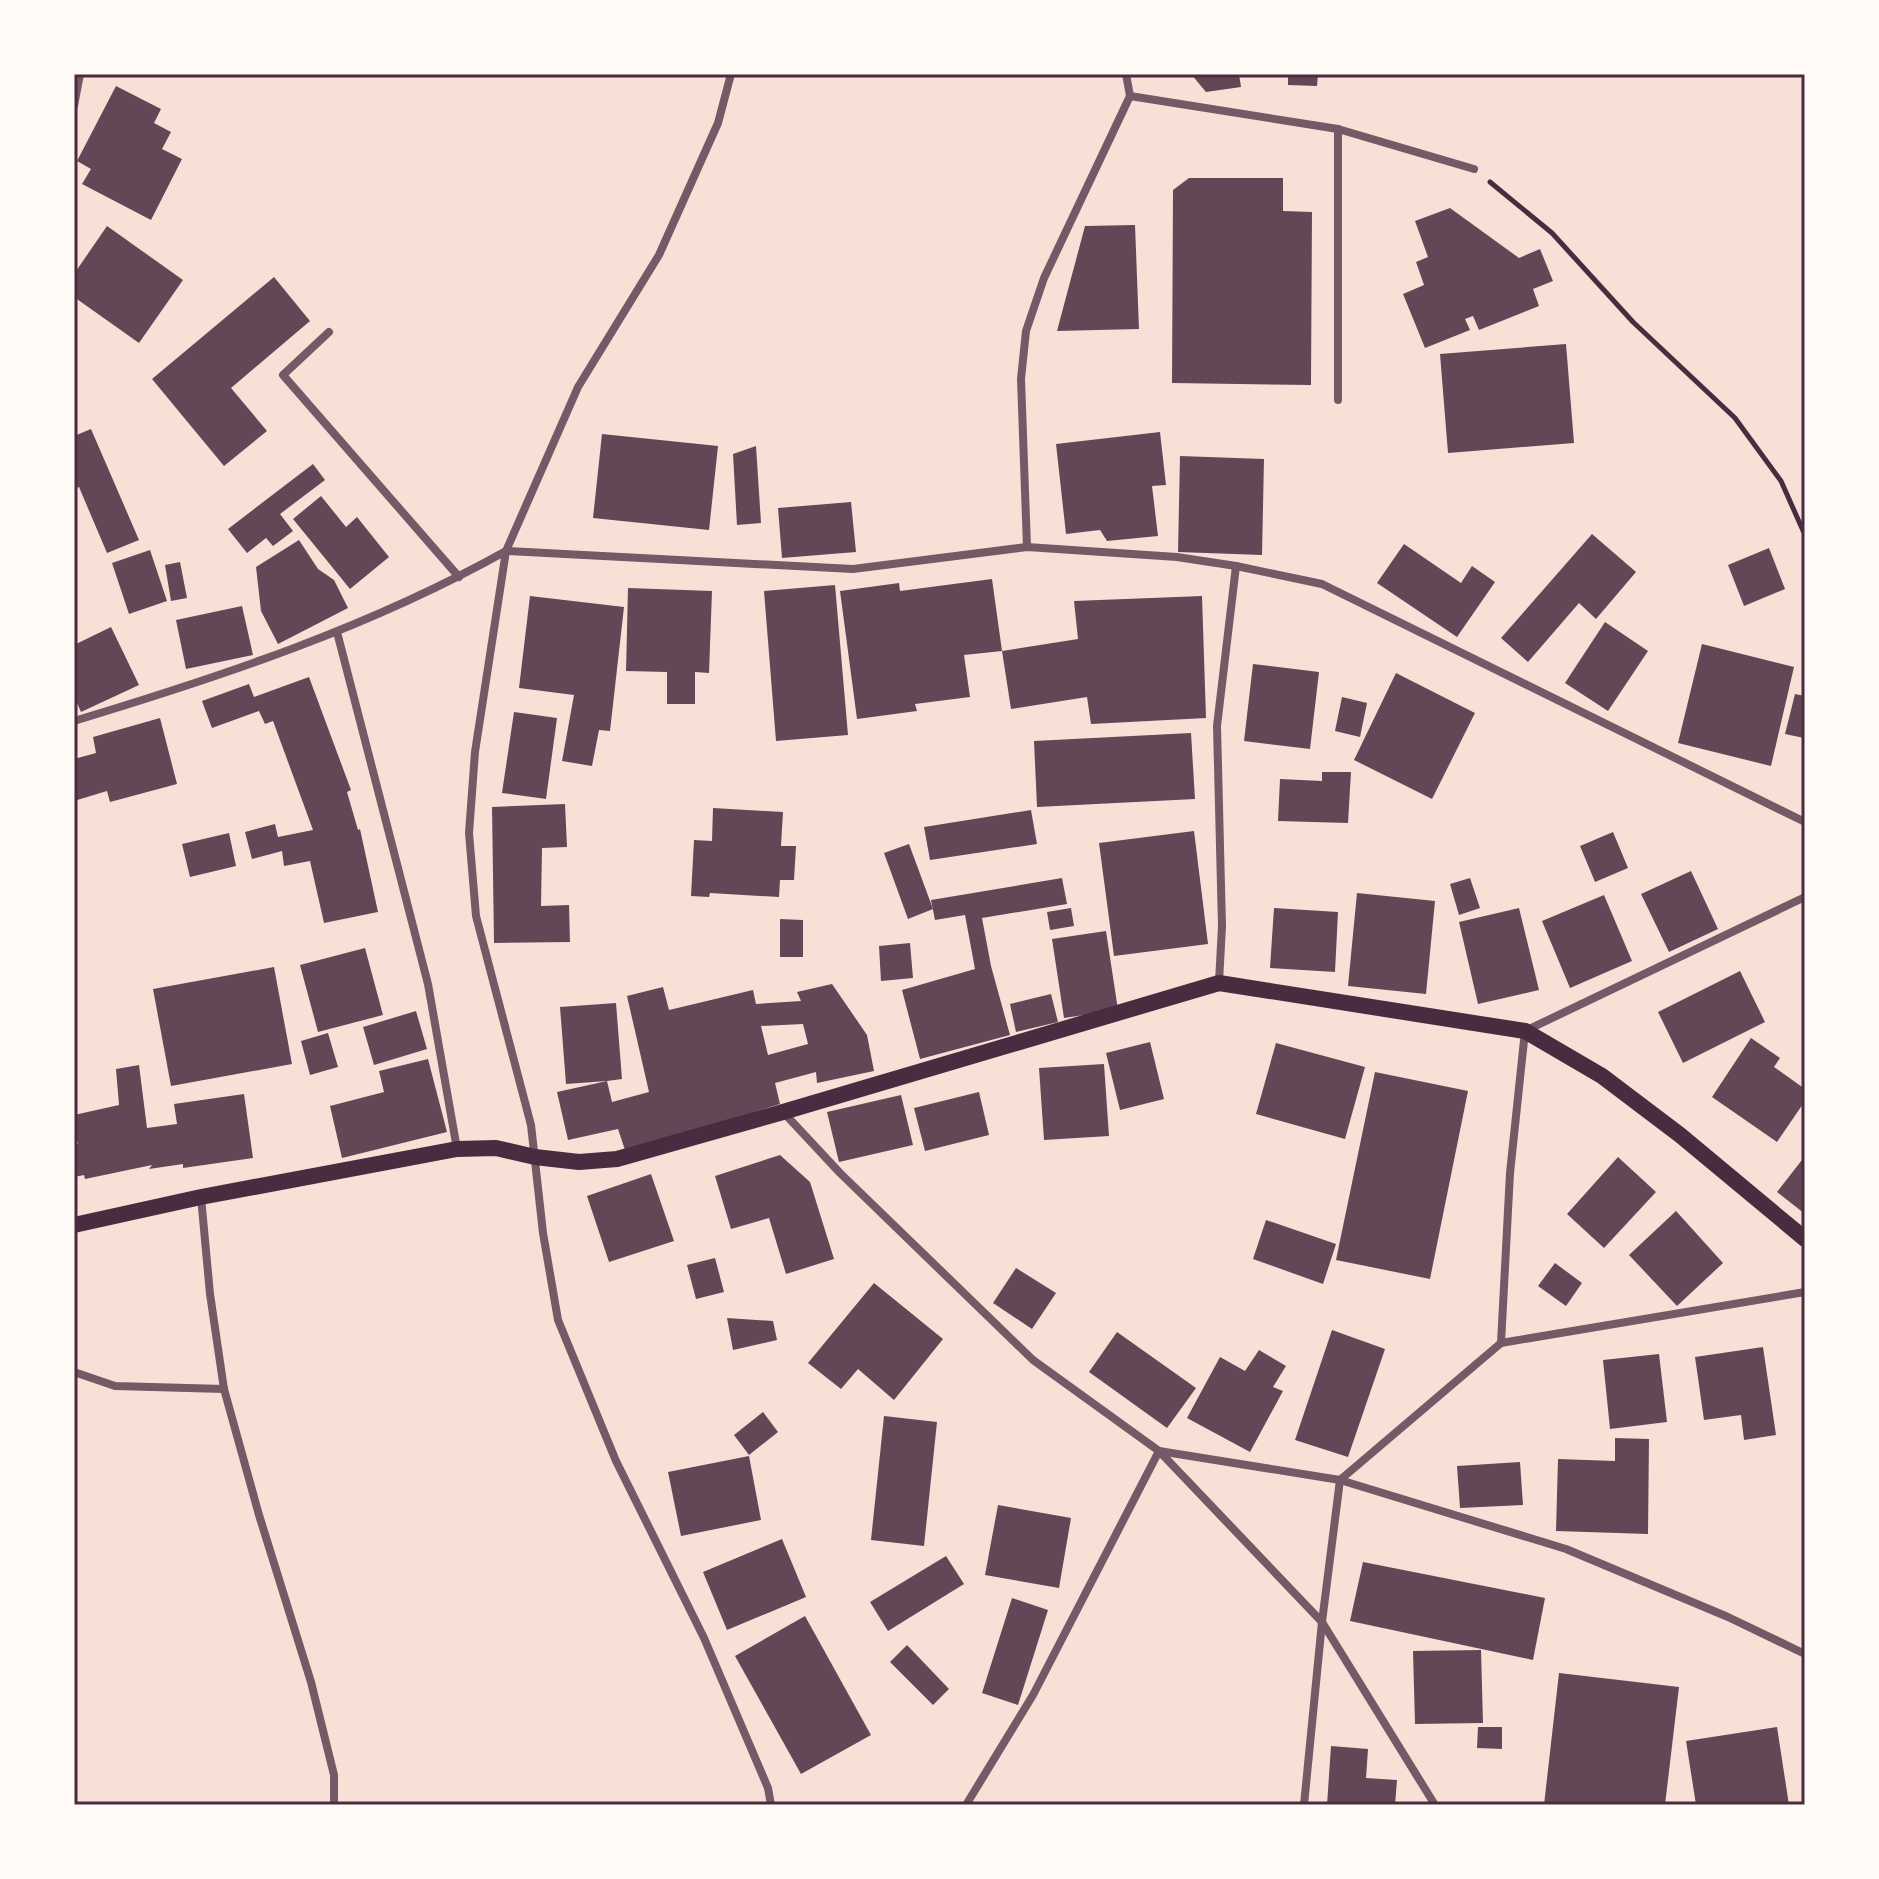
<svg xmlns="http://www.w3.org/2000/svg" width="1879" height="1879" font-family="'Noto Sans',sans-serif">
<rect width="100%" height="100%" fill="#f7e1d7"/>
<g fill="#644757" fill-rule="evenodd">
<polygon points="1191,74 1239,74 1241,87 1206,92"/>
<polygon points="1288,74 1318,74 1317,86 1288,85"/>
<polygon points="116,86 161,109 154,123 171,132 162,149 182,159 151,220 82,184 91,169 77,161"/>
<polygon points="1189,178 1283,178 1283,211 1312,212 1311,385 1172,383 1173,190"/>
<polygon points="1450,208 1519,258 1540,249 1553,281 1533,289 1539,306 1479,330 1473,316 1465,319 1470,330 1425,348 1403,294 1424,285 1416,262 1428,257 1415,221"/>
<polygon points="1135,225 1139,329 1057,331 1085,226"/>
<polygon points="107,226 183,280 139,343 74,297 74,274"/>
<polygon points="274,277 310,321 231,388 267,431 224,466 152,379"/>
<polygon points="1566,344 1574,443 1448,453 1440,354"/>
<polygon points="91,429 139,540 107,553 79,487 74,489 74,436"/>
<polygon points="1160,432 1166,485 1152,486 1158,536 1107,541 1100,530 1066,534 1056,444"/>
<polygon points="602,434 718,446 709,530 593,518"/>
<polygon points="756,446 761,523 737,525 733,454"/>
<polygon points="1180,456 1264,459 1262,555 1178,552"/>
<polygon points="313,464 325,480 280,514 293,531 273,546 266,538 247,553 228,529"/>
<polygon points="321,496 346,527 357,517 389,557 350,589 293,519"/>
<polygon points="851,502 856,552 782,558 778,508"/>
<polygon points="1592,534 1636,572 1596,619 1579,603 1528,662 1501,638"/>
<polygon points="299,540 318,569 334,580 348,608 278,644 261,611 256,567"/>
<polygon points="1404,544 1461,583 1472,566 1495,582 1457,637 1377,583"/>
<polygon points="1769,548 1785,589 1744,606 1728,565"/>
<polygon points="150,550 167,601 129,614 112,563"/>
<polygon points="180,562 187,598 171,601 165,565"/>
<polygon points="992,579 1002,651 964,655 970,697 915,704 917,711 857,719 840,591 899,583 900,591"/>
<polygon points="835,585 848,735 776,741 764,591"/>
<polygon points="628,588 712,591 709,673 695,672 695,704 667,704 667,672 626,671"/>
<polygon points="530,596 624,607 610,731 599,730 592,766 562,761 574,695 519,688"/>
<polygon points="1202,596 1206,718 1091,724 1087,697 1011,709 1002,651 1078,639 1074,601"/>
<polygon points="242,606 253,655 186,669 176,620"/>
<polygon points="1605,622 1648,651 1608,711 1565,683"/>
<polygon points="111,627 139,685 81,712 74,696 74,645"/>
<polygon points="1702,644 1794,667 1771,766 1678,743"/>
<polygon points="1253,664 1319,672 1310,749 1244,741"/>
<polygon points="1396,673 1475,713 1432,799 1354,760"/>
<polygon points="309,677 351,790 347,792 358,830 360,829 378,912 324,923 310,861 284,866 282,851 252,859 245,832 275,824 278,837 313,830 273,721 265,724 259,711 212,728 202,701 249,684 254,697"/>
<polygon points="1795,694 1805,696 1804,738 1785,734"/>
<polygon points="1342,697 1367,703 1360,737 1335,731"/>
<polygon points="514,712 557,718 546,799 502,793"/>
<polygon points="160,718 177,784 110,802 107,791 74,801 74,759 96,753 93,737"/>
<polygon points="1191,733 1195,799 1037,807 1034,741"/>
<polygon points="1322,772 1351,772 1348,823 1278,821 1280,779 1322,781"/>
<polygon points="565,804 567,847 542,848 541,906 569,905 570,942 494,943 492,807"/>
<polygon points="713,808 783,812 781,846 796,846 794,880 780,880 779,897 710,893 709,897 691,896 694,840 712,841"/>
<polygon points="1031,810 1037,844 930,860 924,827"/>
<polygon points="1194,831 1208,944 1114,956 1099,843"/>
<polygon points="1613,832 1628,868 1595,882 1580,846"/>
<polygon points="229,833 236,866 190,877 182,844"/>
<polygon points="909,844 933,909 908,919 884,853"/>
<polygon points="1691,871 1718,929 1669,952 1641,894"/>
<polygon points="1062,878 1067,904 982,918 991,966 1010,1035 920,1059 902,990 975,969 965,915 935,920 931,900"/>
<polygon points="1470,878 1480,908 1459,915 1450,884"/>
<polygon points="1357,893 1435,901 1426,994 1348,986"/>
<polygon points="1604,895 1632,961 1570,988 1542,921"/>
<polygon points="1071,908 1074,926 1050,930 1047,912"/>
<polygon points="1274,908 1338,912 1335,972 1270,968"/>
<polygon points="1519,908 1539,990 1478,1004 1459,922"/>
<polygon points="780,919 803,920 803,957 780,957"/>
<polygon points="1106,931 1118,1010 1064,1018 1052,939"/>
<polygon points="910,943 913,978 881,981 879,946"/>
<polygon points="365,948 383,1015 318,1032 300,965"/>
<polygon points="274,967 292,1064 171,1086 153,989"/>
<polygon points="1740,971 1765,1022 1683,1063 1658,1012"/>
<path d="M832,984L867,1035L874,1071L817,1083L816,1072L775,1083L780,1104L689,1133L625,1150L618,1129L568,1140L557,1092L607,1081L566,1084L560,1007L616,1003L622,1079L607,1081L612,1102L649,1092L627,996L663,987L669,1010L753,990L756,1004L801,1001L797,992ZM803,1024L808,1044L768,1055L761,1026Z"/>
<polygon points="1051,994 1058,1022 1016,1032 1010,1004"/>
<polygon points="416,1011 427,1049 374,1065 363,1027"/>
<polygon points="328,1033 338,1067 310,1075 301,1041"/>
<polygon points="1751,1038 1780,1058 1774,1067 1805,1089 1805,1101 1777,1142 1712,1097"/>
<polygon points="1150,1042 1164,1099 1120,1110 1106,1053"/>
<polygon points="1276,1043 1365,1067 1345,1139 1256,1114"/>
<polygon points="428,1059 447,1132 342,1158 330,1106 384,1092 379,1071"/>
<polygon points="1104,1064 1109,1136 1044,1140 1039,1068"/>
<polygon points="139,1065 147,1128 177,1124 174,1104 244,1094 253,1158 183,1168 183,1164 149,1169 152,1165 85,1179 84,1175 74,1177 74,1145 78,1144 74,1128 74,1115 119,1105 116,1069"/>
<polygon points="1375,1072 1468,1091 1430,1279 1336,1260"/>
<polygon points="979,1092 989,1135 925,1151 914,1108"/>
<polygon points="901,1095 913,1145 839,1162 827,1112"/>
<polygon points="780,1155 810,1182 834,1259 786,1274 769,1218 731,1229 715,1176"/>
<polygon points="1805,1156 1805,1214 1777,1192"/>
<polygon points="1618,1157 1656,1192 1604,1248 1567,1214"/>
<polygon points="651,1174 674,1241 609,1262 587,1196"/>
<polygon points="1676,1211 1723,1263 1677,1306 1629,1255"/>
<polygon points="1266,1220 1336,1244 1323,1284 1253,1259"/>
<polygon points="715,1258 724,1292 696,1299 687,1265"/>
<polygon points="1555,1263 1582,1283 1566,1306 1538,1286"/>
<polygon points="1016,1268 1056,1293 1032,1329 993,1303"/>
<polygon points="874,1283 943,1339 894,1400 858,1369 841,1389 808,1363"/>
<polygon points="727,1318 773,1321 777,1340 733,1350"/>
<polygon points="1332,1330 1385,1349 1348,1457 1295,1440"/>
<polygon points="1117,1332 1196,1388 1167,1428 1089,1372"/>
<polygon points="1763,1347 1776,1435 1744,1440 1741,1415 1704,1420 1695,1357"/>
<polygon points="1259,1350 1286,1366 1273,1387 1283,1391 1250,1452 1187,1418 1220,1357 1245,1371"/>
<polygon points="1659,1354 1667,1422 1610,1429 1603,1360"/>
<polygon points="763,1412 778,1432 749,1455 734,1435"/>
<polygon points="884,1416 937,1422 924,1546 871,1540"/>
<polygon points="1615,1438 1649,1439 1648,1534 1556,1531 1558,1459 1615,1461"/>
<polygon points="749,1456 761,1520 681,1536 668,1472"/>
<polygon points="1520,1462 1523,1505 1460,1508 1457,1466"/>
<polygon points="998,1505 1071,1518 1059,1588 985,1575"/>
<polygon points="782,1539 806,1597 727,1630 703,1572"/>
<polygon points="946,1556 964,1584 888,1631 870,1602"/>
<polygon points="1363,1562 1545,1598 1533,1660 1350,1621"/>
<polygon points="1012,1598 1048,1610 1018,1705 982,1693"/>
<polygon points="805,1616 871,1735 801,1774 735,1656"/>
<polygon points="907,1645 949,1689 933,1705 890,1662"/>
<polygon points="1481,1650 1483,1723 1415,1724 1413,1651"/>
<polygon points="1559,1673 1679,1687 1665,1805 1544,1805"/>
<polygon points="1478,1727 1502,1727 1502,1749 1477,1748"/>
<polygon points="1777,1727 1789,1805 1696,1805 1686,1741"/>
<polygon points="1331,1746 1368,1749 1366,1778 1397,1780 1395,1805 1327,1805"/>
</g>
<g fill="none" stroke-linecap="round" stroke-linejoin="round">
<polyline stroke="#4a2c40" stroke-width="5" points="1490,182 1552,233 1633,322 1735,418 1781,481 1805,535"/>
<g stroke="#755966" stroke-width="8">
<polyline points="731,74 718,123 659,255 578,387 506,551 475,752 469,833 476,916 531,1125 543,1233 558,1320 616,1461 704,1638 768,1788 771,1805"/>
<polyline points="1130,96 1338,129 1474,169"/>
<polyline points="74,106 80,74"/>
<polyline points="1338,129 1338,400"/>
<polyline points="329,332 283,375 459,577"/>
<polyline points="1027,547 1021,379 1026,331 1044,278 1130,96 1126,74"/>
<polyline points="506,551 853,569 1027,547 1177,557 1236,566 1322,584 1805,822"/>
<polyline points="337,632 428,984 457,1149"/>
<path d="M74,721C223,676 370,627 506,551"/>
<polyline points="1219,982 1222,926 1217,726 1236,566"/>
<polyline points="784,1113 840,1173 1033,1360 1159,1451 1340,1480 1566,1549 1728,1617 1805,1654"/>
<polyline points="201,1197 210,1294 224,1389 259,1515 311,1682 334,1775 334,1805"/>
<polyline points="1501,1343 1510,1173 1525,1031 1805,897"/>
<polyline points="74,1372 115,1386 224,1389"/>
<polyline points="966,1805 1033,1695 1159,1451 1322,1622 1435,1805"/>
<polyline points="1304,1805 1322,1622 1340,1480 1501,1343 1805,1292"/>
</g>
<polyline stroke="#4a2c40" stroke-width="16" points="74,1225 201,1197 457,1149 496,1148 535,1157 579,1162 617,1159 783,1112 1219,983 1525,1031 1602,1076 1680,1135 1805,1239"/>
</g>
<rect width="1879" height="1879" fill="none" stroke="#fffaf5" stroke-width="152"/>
<rect x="76" y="76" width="1727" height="1727" fill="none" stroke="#4a2c40" stroke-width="3"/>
</svg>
